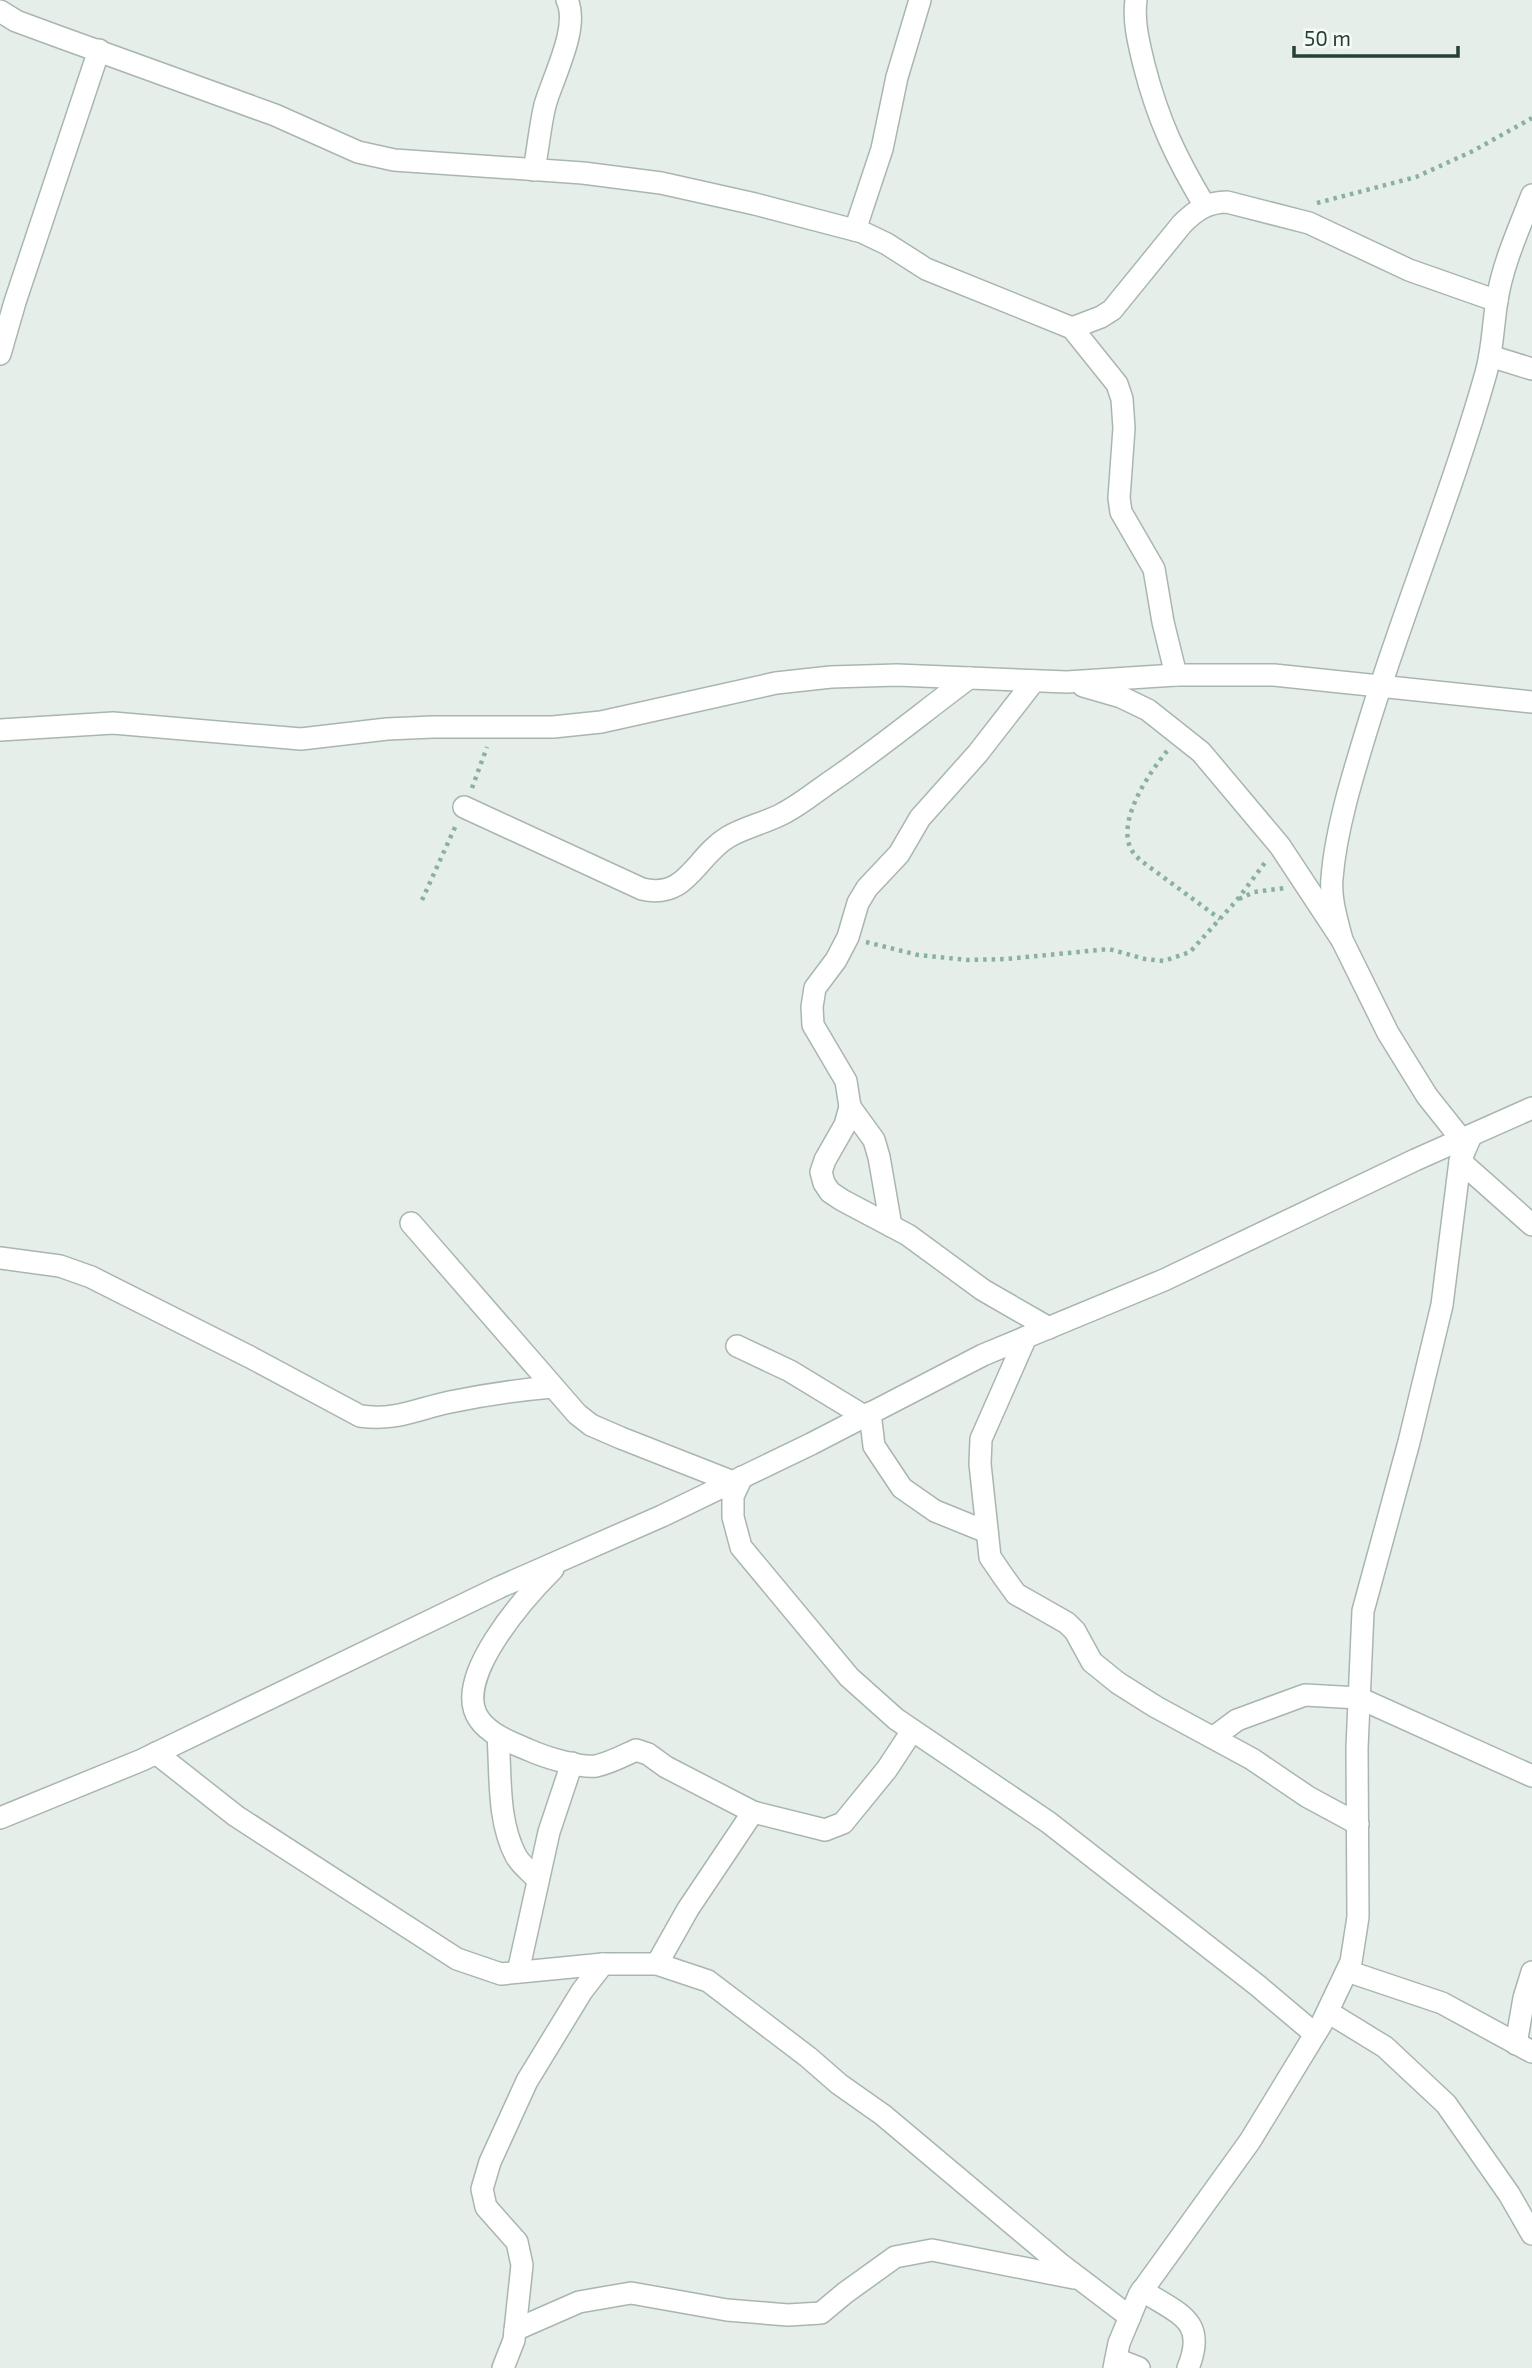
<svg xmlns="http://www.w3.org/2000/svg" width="1532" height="2368" font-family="'Exo 2',sans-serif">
<rect width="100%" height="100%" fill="#e6eeea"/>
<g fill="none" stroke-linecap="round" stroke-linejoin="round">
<defs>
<g id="minor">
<path d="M1136,0C1133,22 1139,44 1144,65C1158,120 1176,158 1205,206"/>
<polyline points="0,11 16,21 54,35 275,115 358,152 394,160 583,173 661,183 755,204 862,232 887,244 926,269 1072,328 1117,384 1122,399 1124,428 1119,498 1121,512 1154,569 1163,622 1176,675"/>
<path d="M534,170C538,149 540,126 545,105C553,77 580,27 567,0"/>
<polyline points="855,230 882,149 897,77 920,0"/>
<path d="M1072,328L1101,317L1112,310L1182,224C1196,210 1208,202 1227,202L1309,223L1409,270L1497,301"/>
<polyline points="0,354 15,302 99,50"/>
<polyline points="1490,356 1532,369"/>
<polyline points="1034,681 978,753 920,818 899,854 867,888 858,903 848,937 836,960 815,988 812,1007 813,1025 846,1081 850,1107 845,1125 825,1160 821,1172 824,1183 830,1192 842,1200 908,1235 983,1290 1049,1328"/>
<polyline points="1083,686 1121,697 1148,710 1201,752 1280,846 1342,940 1388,1033 1427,1096 1462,1140"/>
<polyline points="0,730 113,723 301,739 387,729 433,727 553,727 601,722 776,683 831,677 897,675 1067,682 1176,675 1274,675 1532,702"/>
<path d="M464,807L642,889C687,900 695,857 728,837C745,827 765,823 782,814C798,806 813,794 827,784C876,751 922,713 969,678"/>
<path d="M1342,940C1337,920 1330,899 1332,878C1336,827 1355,768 1370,719C1406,603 1453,490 1486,373C1493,348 1493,324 1497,300C1503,263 1519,229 1532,195"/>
<polyline points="850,1107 874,1140 879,1157 891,1226"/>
<polyline points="1460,1161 1532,1225"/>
<polyline points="411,1223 577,1414 591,1425 621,1438 733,1482"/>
<path d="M0,1258L60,1266L91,1277L250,1357L360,1416C396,1421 417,1409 450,1402C484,1395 518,1390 552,1387"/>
<polyline points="1026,1337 981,1439 980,1464 990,1557 1003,1576 1016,1594 1067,1623 1075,1631 1092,1662 1118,1683 1156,1707 1252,1759 1308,1797 1358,1824"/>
<polyline points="737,1346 790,1371 864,1416"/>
<polyline points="870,1413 874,1446 902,1488 935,1511 987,1532"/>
<polyline points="742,1477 733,1496 733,1517 741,1547 849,1677 896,1719 1048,1822 1257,1985 1315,2034"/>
<path d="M553,1569C526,1596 451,1679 479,1719C490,1735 512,1743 529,1750C544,1757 580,1768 596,1766C610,1763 623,1756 636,1750L648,1754L666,1767L753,1812L825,1830L843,1823L887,1769L912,1731"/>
<path d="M498,1736C501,1775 497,1820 516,1856C521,1865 531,1872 538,1880"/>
<polyline points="1214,1737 1237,1720 1305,1695 1359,1698 1532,1776"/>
<polyline points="156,1753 236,1816 457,1959 501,1974 603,1964 657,1964 708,1981 808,2057 839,2084 883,2115 1059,2263 1130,2317"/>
<polyline points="0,1818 142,1760 500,1587 662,1516 811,1444 983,1355 1164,1280 1415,1160 1532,1108"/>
<polyline points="657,1964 688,1909 753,1812"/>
<polyline points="1347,1971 1442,2003 1532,2052"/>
<polyline points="518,1972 549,1832 572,1763"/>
<polyline points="1328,2012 1385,2047 1446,2104 1509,2194 1532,2234"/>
<polyline points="1516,2044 1524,1998 1532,1972"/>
<path d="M1142,2290C1177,2314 1208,2319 1188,2368"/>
<polyline points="515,2330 579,2302 631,2293 727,2310 788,2315 821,2313 845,2293 895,2257 932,2250 1074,2278"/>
<polyline points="1116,2359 1139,2368"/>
<polyline points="503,2368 514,2340 522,2265 517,2242 486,2207 482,2189 490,2162 527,2081 582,1991 603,1964"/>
<polyline points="1114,2368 1119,2343 1139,2295 1250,2141 1322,2023 1351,1962 1358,1917 1357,1748 1363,1611 1409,1442 1442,1305 1460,1161 1471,1136"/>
</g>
</defs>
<use href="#minor" stroke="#a9b6b0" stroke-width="24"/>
<g stroke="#89b0a0" stroke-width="4.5" stroke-dasharray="3.5 5" stroke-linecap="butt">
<polyline points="1317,203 1416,177 1473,151 1532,118"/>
<path d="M1167,751C1150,772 1118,818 1130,847C1132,852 1136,856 1140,860L1220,919"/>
<polyline points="472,788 487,747"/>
<polyline points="1239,899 1254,892 1285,888"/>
<polyline points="422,900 456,825"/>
<polyline points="866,942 918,955 968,960 1006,959 1109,949 1145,959 1164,961 1190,952 1237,900 1267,860"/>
</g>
<use href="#minor" stroke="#fff" stroke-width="21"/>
</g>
<path d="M1294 46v10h164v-10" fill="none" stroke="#264036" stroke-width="3.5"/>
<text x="1304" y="46" font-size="21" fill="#264036" stroke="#f7fbf8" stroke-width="5" paint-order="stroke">50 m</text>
</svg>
